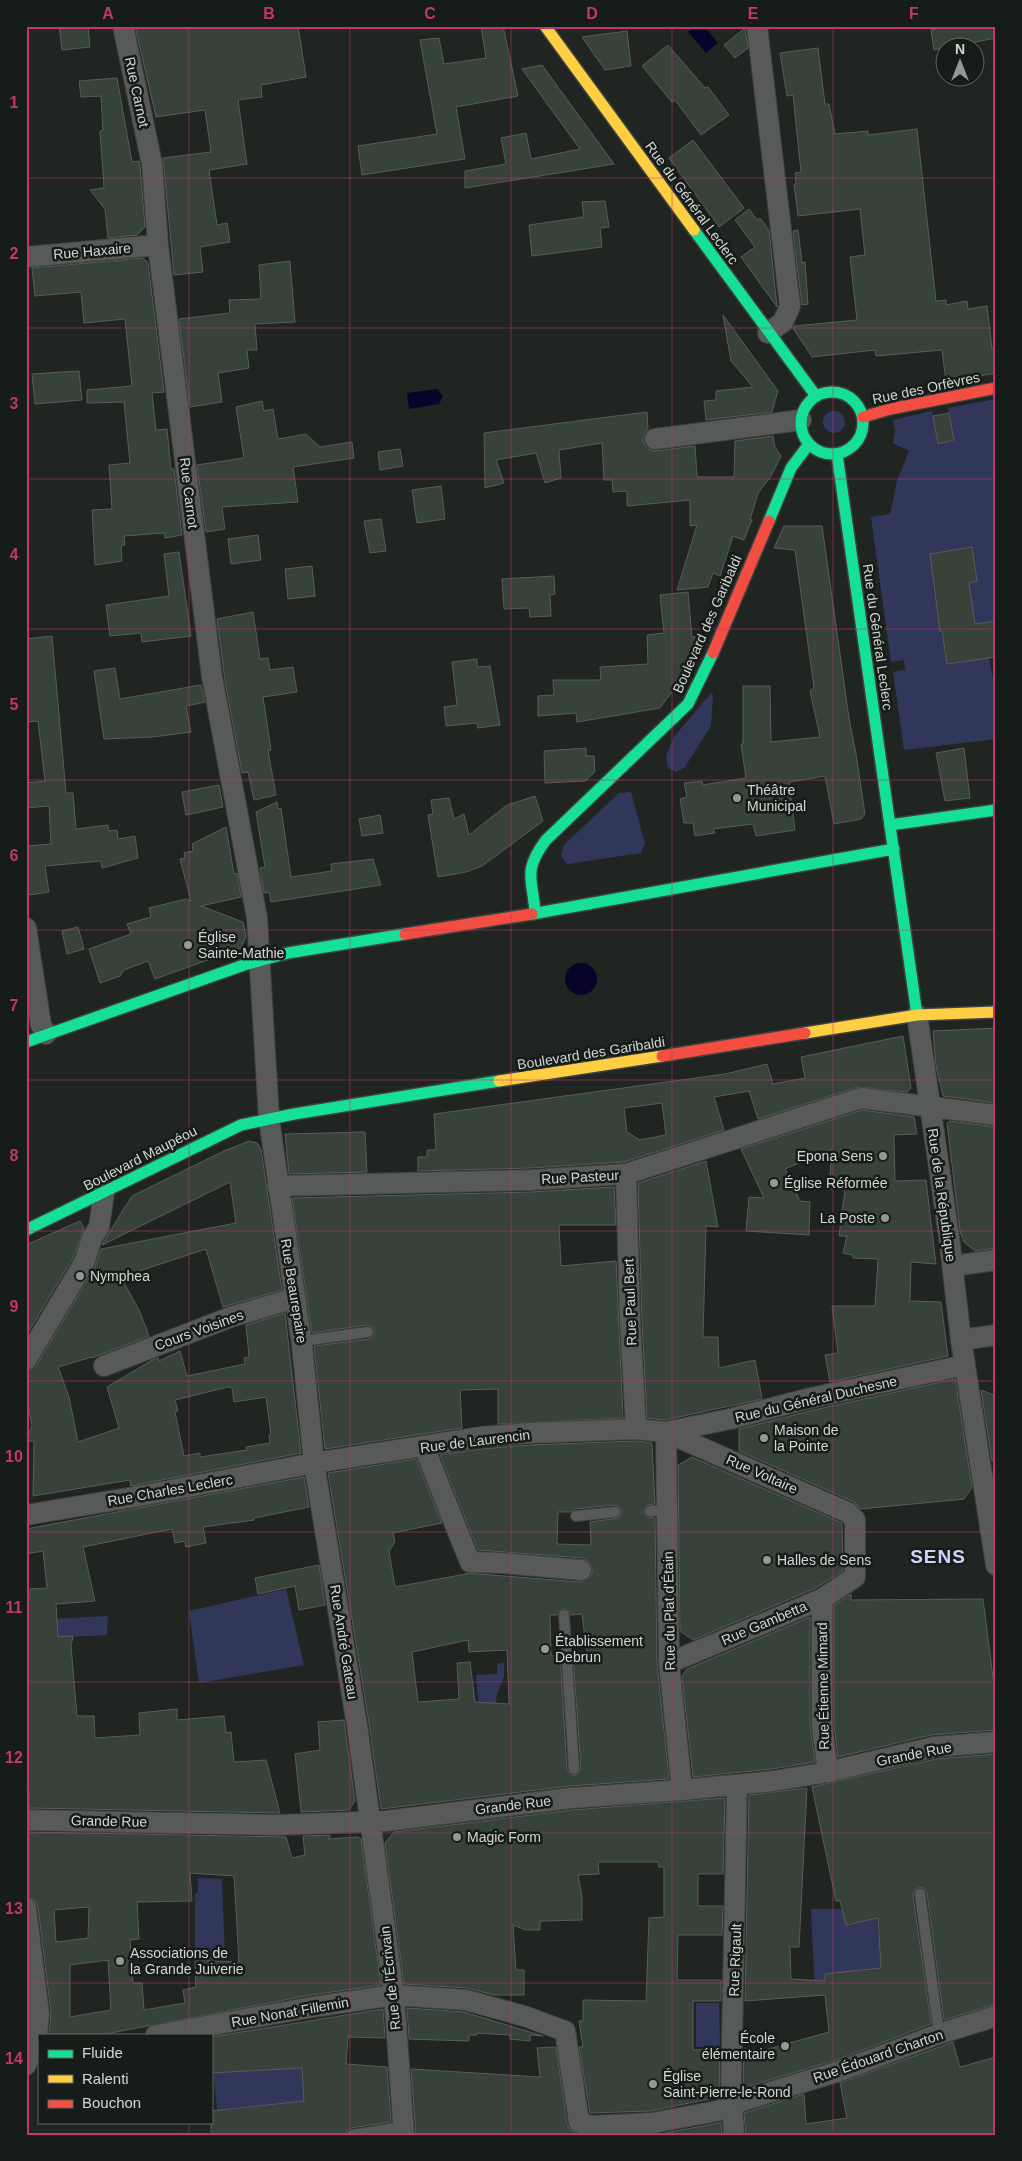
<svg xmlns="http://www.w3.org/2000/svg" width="1022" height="2161" font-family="Helvetica,sans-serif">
<rect width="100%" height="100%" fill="#212522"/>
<g fill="#31375b">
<polygon points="996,399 996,621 975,624 969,583 977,581 972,548 933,587 947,664 989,658 996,695 996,739 904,750 893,672 905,670 904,660 891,662 871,517 890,514 897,481 909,451 893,443 895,431 893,420 932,411 938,443 954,441 948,408"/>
<circle cx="834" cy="422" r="11"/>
<polygon points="711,693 713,695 711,726 685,767 676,772 668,768 666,756 674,737"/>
<polygon points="631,792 645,843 641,853 567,864 561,856 564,845 619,793"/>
<polygon points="286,1589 304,1665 199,1683 189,1611"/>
<polygon points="108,1616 107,1635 50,1638 50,1619"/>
<polygon points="504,1662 504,1676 496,1697 498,1717 480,1719 476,1675 497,1674 497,1664"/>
<polygon points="198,1878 222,1879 225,1960 195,1960 195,1894 198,1893"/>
<polygon points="811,1909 842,1909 877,1918 881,1968 825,1995 815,1996"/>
<polygon points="696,2003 719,2003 720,2047 696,2047"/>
<polygon points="211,2050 226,2062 232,2072 302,2068 305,2113 284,2103 235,2108 219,2128"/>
</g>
<g fill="#080429">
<polygon points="694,26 704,26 718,43 706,53 688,32"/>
<polygon points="437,389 443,396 439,404 409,409 407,393"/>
<circle cx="581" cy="979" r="16"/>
</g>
<g fill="#36423a" stroke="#595c5a" fill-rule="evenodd">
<polygon points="59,26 88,26 90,47 62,50"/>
<polygon points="135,26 298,26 306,77 261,85 262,97 238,100 247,164 209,170 217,225 227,223 230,242 200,247 203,272 174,275 163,158 211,152 205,110 156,117"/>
<polygon points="481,26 503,26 518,96 456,107 465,159 362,175 358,146 437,134 420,40 439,38 444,64 486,58"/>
<polygon points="949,26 996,26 996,38 934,50 931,30"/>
<polygon points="745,28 748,48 735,58 724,45"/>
<polygon points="627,31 631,66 605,70 582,37"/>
<polygon points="668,45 705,88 708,87 729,115 701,135 675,100 672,102 642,66"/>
<polygon points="818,48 825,104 829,104 835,134 868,131 868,135 917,129 936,301 946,300 946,305 967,301 968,309 987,306 992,349 996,348 996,373 946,382 942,350 876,356 875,350 812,357 793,328 794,326 857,320 850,257 865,255 860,209 798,216 794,184 796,184 795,173 801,172 793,95 787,96 780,53"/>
<polygon points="542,65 614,164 465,188 465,171 506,164 501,138 526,133 531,159 580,149 522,69"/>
<polygon points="117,78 132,162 139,161 140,166 145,227 137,235 108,238 105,209 90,190 104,188 100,131 103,130 101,96 81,97 79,81"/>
<polygon points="693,140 744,208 719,227 669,158"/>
<polygon points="605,201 609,227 600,228 602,247 532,256 529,225 584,217 582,202"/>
<polygon points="749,209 757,220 760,218 769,230 777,307 741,257 755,247 735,220"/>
<polygon points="798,230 802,263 805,262 808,304 802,305 793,231"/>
<polygon points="143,258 148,263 164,392 152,393 156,430 167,429 171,469 174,469 182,535 165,538 164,533 124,536 125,545 121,546 122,561 95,565 92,510 112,509 109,465 130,463 124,402 87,403 87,390 132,386 125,319 84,323 81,292 35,296 32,268"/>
<polygon points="290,261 295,322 255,324 257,350 247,350 249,368 218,373 222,402 190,407 179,319 230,313 229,300 261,299 259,265"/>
<polygon points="723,315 778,391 772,412 706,420 704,401 716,400 716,391 753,387 731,361"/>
<polygon points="79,371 82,400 35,404 32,374"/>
<polygon points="262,401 264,411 273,409 278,439 306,434 320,447 352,442 354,458 293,467 298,502 222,507 225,529 206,532 197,465 244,458 236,407"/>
<polygon points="647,412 648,429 644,434 643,440 645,446 650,450 656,451 695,446 697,477 734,477 735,441 773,436 775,447 781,456 771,476 758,493 750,520 752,520 744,540 733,536 720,576 713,573 708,587 677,590 697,525 690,526 690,500 627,506 627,491 613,492 612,480 604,480 602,443 559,450 561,478 545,483 536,453 496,460 504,483 485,488 484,433"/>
<polygon points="949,413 954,440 938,444 933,416"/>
<polygon points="400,449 403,466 380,470 378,452"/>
<polygon points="441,486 445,519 417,523 412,490"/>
<polygon points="381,519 386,551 370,553 364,521"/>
<polygon points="784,526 822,526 849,718 856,754 865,814 861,819 834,824 825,776 789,782 795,830 756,836 753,824 713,829 715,833 695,836 693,823 684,823 680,799 687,797 684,783 702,781 703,785 746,778 741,744 743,744 743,686 770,686 771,742 820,737 810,691 814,688 795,550 774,548"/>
<polygon points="258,535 261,560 231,564 228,539"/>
<polygon points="972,547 977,581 969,583 975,624 996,621 996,657 947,664 942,631 940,632 930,554"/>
<polygon points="179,552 191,636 142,642 141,633 110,636 106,605 169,596 164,554"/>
<polygon points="312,566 315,596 288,599 285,569"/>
<polygon points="554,576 555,594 550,595 551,616 530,617 529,608 504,609 502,579"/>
<polygon points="688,592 692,637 704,636 685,674 660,708 577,722 576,713 538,716 538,696 554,695 553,680 601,680 600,667 648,664 647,635 664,633 660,595"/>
<polygon points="253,612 260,659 268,658 270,670 293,667 297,692 263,697 271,750 268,751 276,795 254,800 248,772 242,773 225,681 217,619"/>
<polygon points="52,636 66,793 73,793 76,829 108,825 109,831 117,830 118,839 135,836 138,858 102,868 101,861 45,866 49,892 29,895 26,872 26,846 51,844 49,806 26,808 26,783 45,781 38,721 26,722 26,639"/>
<polygon points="477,659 477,667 490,666 500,725 478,728 477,723 446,726 444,707 457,705 452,662"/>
<polygon points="115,668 120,699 201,685 205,702 186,706 191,732 153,737 104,739 94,671"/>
<polygon points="586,748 586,756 594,756 595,772 585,781 545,783 544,751"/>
<polygon points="964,748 970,798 945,801 936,753"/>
<polygon points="219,785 223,807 186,815 182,792"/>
<polygon points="535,796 543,821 482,866 466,872 438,877 428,815 433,814 431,800 449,798 454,819 464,814 469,835 507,805"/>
<polygon points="277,802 278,809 281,808 291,877 332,871 331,864 373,859 381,885 271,902 269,892 264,893 260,868 265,867 256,812"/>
<polygon points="380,815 383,833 362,836 359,819"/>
<polygon points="226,827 234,874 237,873 241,897 201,906 243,922 246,936 241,948 155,979 148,961 124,970 120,976 100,983 89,949 131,934 127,924 151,917 149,908 186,899 191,901 180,859 185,858 184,853 193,851 192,844"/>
<polygon points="78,927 84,949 67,954 62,931"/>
<polygon points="996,1028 996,1103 943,1096 936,1066 933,1031"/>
<path d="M903,1036L911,1088L907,1092L858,1087L758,1119L749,1091L714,1097L724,1130L624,1162L530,1168L418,1171V1157H427V1150H436L434,1114L725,1074L767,1064L773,1084L805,1078L801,1057ZM662,1103L666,1135L640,1140L627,1132L624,1108Z"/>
<polygon points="862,1110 914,1117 917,1134 894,1135 895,1181 926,1180 936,1264 911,1262 910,1301 941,1302 948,1356 830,1382 825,1355 838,1353 832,1306 875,1306 878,1259 853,1258 853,1255 843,1253 847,1236 839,1236 845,1190 829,1189 832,1149 785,1169 800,1201 810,1202 809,1235 746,1231 749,1197 764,1198 741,1149"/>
<polygon points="950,1121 996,1127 996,1248 975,1251 964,1242 960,1231 947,1123"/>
<polygon points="365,1132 367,1172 289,1174 285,1134"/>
<path d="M249,1141L257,1143L261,1149L282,1290L223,1307L206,1249L121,1277L140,1312L149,1336L92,1358V1357L58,1367L69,1397L78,1442L119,1428L107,1387L154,1359L158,1358L159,1361L180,1351L187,1376L245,1364L244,1358L249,1357L246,1325L285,1313L301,1453L131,1486L130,1480L33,1496L34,1441H26L32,1426L26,1395V1372L36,1366L94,1269L101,1249L236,1223L230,1182L102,1245L123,1210L132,1196L224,1151ZM228,1387L232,1388L234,1402L266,1397L271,1435H269L270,1443L246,1447L247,1450L200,1457V1453L184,1456L175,1412L178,1411L175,1400Z"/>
<polygon points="706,1161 718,1227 706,1226 703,1337 718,1337 719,1368 755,1360 762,1399 665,1420 647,1418 642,1320 638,1183"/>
<polygon points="614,1187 616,1225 559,1225 561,1266 616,1261 623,1418 498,1424 498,1389 460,1390 462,1428 325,1449 314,1346 369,1339 373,1337 375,1332 373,1327 367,1325 312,1333 292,1198 531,1192"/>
<polygon points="80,1221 84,1228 73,1258 26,1336 26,1245"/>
<polygon points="955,1379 972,1487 964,1499 861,1509 854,1502 739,1451 739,1429 814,1410"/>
<polygon points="981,1390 996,1396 996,1456 992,1461"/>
<path d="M636,1441L652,1443L655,1504L647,1505L643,1511L647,1517L655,1518L657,1663L669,1779L570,1786L381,1809L369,1723L328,1473L416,1459L442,1523L393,1533L395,1542L389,1551L395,1587L466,1574V1573L580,1582L590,1577L593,1571L588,1561L583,1558L478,1550L440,1455L482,1449L529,1445ZM614,1505L618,1506L622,1511L619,1518L590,1522L591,1545L557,1544L558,1512H571L575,1509ZM564,1608L569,1611L571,1615L582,1614L587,1654L573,1655L581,1769L578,1774L574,1776L569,1773L567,1769L560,1655L551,1656L550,1615H557L560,1610ZM468,1640L469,1652L507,1650L509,1704L475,1702L470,1662L457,1663L459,1699L418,1702L412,1652Z"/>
<polygon points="692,1457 842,1523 843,1571 816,1588 693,1640 680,1631 678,1465"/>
<polygon points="304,1477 309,1507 254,1518 254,1520 203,1527 206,1543 186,1547 185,1541 175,1543 172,1529 83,1547 95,1601 56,1604 58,1637 73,1636 71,1646 77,1716 94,1716 95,1738 140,1735 139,1713 177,1709 177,1720 224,1716 226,1733 231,1732 234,1762 266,1760 280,1813 29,1808 26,1597 30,1597 30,1589 47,1588 43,1551 26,1554 26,1529"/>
<polygon points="319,1565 325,1605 299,1610 295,1586 258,1594 255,1578"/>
<polygon points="851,1594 851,1600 983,1599 996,1701 996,1730 931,1735 838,1757 834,1725 834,1605"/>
<polygon points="810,1617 810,1726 815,1762 772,1769 693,1777 682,1676 687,1669"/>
<polygon points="344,1720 355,1801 349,1810 301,1812 295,1754 320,1750 318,1722"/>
<polygon points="996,1754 996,2004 944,2020 927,1893 923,1888 919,1887 914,1891 913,1895 931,2024 839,2059 743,2088 744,2049 754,2049 754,2053 829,2032 825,1995 745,2001 749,1795 807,1788 799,1947 790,1947 791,1979 825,1981 825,1974 881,1968 878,1918 846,1925 840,1901 836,1901 812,1787 936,1759"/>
<polygon points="725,1798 723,1874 698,1874 698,1906 723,1906 722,1935 678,1935 677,1980 721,1980 721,2001 693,2001 693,2050 720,2049 719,2097 651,2111 590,2113 579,2047 583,2047 579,2021 583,2021 583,2000 646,2001 649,1918 664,1917 664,1867 659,1867 658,1862 598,1862 599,1874 578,1875 582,1896 582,1920 540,1921 540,1930 526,1930 513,1925 516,1970 524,1970 524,1995 494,1995 467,1988 404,1984 385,1843 394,1832 572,1810"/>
<path d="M29,1832L286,1837L292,1858L305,1855L303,1836L331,1835L328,1839L358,1837L361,1839L381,1985L311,1995L100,2035H49L51,2013L38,1907L35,1900L26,1896V1894H29ZM190,1873L234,1876L239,1962L195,1960L196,1987L183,1990L185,2003L144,2010L142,1983H133L130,1940L139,1939L137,1902L192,1901ZM89,1907L88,1938L56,1942L54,1910ZM108,1960L111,2010L70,2017V1965Z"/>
<polygon points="407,2008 464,2012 543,2036 530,2035 530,2041 510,2039 510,2035 477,2033 477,2035 469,2035 469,2041 409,2039"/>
<polygon points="383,2009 385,2038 348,2037 346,2064 387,2067 391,2122 351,2128 347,2130 345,2135 211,2135 211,2111 304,2101 302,2068 211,2073 211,2037"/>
<polygon points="953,2042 960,2067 996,2057 996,2135 746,2135 744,2113 804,2094 806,2124 847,2118 840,2083"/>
<polygon points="556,2047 567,2124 570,2130 580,2135 416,2135 411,2069 540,2077 537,2048"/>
<polygon points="721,2122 722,2135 654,2135 719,2123"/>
</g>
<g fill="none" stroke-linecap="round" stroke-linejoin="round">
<defs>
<g id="lane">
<polyline points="302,1341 368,1332"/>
<polyline points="650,1511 667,1510"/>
<polyline points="576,1516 615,1512"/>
<polyline points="564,1615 574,1769"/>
<polyline points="920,1894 939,2034"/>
<polyline points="352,2135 403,2127"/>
</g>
<g id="street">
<polyline points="123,26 152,164 158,245 212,677 257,918 269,1119 302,1345 314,1463 357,1725 394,1995 404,2135"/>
<polyline points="757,26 790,306 783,322 768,333"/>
<polyline points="26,257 158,245"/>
<polyline points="655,439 801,420"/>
<polyline points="26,928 41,1025 46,1034"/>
<polyline points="917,1015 949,1237 961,1340 996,1565"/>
<polyline points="626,1174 630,1320 636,1429"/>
<polyline points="278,1186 531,1180 626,1174 861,1098 996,1115"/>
<polyline points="953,1266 996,1260"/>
<polyline points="961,1340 996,1335"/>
<polyline points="26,1360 84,1263 92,1238 99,1227 104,1193"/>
<polyline points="104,1366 231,1317 295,1298"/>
<polyline points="666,1432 849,1513 855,1520 855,1577 822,1599 669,1663"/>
<polyline points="666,1432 669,1663 682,1790"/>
<polyline points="424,1447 470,1562 502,1563 581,1570"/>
<polyline points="26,1515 140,1496 314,1463 481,1437 528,1433 636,1429 666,1432 730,1419 811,1398 965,1365"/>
<polyline points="822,1599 822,1726 828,1772"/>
<polyline points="26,1820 276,1825 386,1821 571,1798 682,1790 774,1781 828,1772 934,1747 996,1742"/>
<polyline points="26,1908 39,2014 37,2034 26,2065"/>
<polyline points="156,2035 313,2007 394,1995 466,2000 524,2016 565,2031 579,2122 591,2126 652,2123 717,2111 745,2100 843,2070 939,2034 996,2016"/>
<polyline points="734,2135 731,2093 737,1786"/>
</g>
<g id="fast">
<polyline points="694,230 816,396"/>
<circle cx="832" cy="423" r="31"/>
<polyline points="837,454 917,1015"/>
<polyline points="769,521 791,468 809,444"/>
<polyline points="890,825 996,810"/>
<path d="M535,913C533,879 522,872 546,840L688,704L713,653"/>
<polyline points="532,914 894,849"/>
<polyline points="26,1042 244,965 288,953 405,934"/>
<polyline points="26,1230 241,1125 294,1114 499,1081"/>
</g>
<g id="slow">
<polyline points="545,26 694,230"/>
<polyline points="805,1033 917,1015 996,1012"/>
<polyline points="499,1081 662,1056"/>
</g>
<g id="jam">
<polyline points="863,417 890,409 996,388"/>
<polyline points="713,653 769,521"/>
<polyline points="405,934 532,914"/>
<polyline points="662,1056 805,1033"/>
</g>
</defs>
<use href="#lane" stroke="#3f4240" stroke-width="12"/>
<use href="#street" stroke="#3f4240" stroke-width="22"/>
<use href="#fast" stroke="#3f4240" stroke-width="14"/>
<use href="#slow" stroke="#3f4240" stroke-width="14"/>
<use href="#jam" stroke="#3f4240" stroke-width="14"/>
<use href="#lane" stroke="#575a58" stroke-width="10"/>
<use href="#street" stroke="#575a58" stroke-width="20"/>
<use href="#fast" stroke="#16e098" stroke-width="11"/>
<use href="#slow" stroke="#ffcf43" stroke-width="11"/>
<use href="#jam" stroke="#f24e42" stroke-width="11"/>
</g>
<path fill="none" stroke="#c5356d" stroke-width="1" stroke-opacity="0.55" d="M189,26V2035M350,26V2135M511,26V2135M672,26V2135M833,26V2135M26,178H996M26,328H996M26,479H996M26,629H996M26,780H996M26,930H996M26,1080H996M26,1231H996M26,1381H996M26,1532H996M26,1682H996M26,1833H996M26,1983H996M189,2122V2135"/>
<g fill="#959996" stroke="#161c18" stroke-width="2">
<circle cx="737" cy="798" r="5"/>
<circle cx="188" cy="945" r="5"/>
<circle cx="883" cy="1156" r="5"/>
<circle cx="774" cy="1183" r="5"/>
<circle cx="885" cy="1218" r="5"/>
<circle cx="80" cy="1276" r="5"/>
<circle cx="764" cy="1438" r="5"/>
<circle cx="767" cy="1560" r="5"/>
<circle cx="545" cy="1649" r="5"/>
<circle cx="457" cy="1837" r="5"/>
<circle cx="120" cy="1961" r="5"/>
<circle cx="785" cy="2046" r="5"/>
<circle cx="653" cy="2084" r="5"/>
</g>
<g text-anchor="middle" stroke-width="5" stroke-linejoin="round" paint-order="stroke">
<g font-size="14" fill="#d3d7d4" stroke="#161c18">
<text transform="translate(137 92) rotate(78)" y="5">Rue Carnot</text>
<text transform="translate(692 203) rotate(54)" y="5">Rue du Général Leclerc</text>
<text transform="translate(92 251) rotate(-5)" y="5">Rue Haxaire</text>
<text transform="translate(926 388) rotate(-12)" y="5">Rue des Orfèvres</text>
<text transform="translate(189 493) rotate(83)" y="5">Rue Carnot</text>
<text transform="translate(707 624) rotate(-66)" y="5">Boulevard des Garibaldi</text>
<text transform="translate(878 637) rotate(82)" y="5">Rue du Général Leclerc</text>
<text transform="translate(591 1053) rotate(-9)" y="5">Boulevard des Garibaldi</text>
<text transform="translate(140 1158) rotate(-27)" y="5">Boulevard Maupéou</text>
<text transform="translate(580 1177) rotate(-3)" y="5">Rue Pasteur</text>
<text transform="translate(942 1195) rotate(82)" y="5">Rue de la République</text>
<text transform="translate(294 1291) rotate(81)" y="5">Rue Beaurepaire</text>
<text transform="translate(630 1302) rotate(-92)" y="5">Rue Paul Bert</text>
<text transform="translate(199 1330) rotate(-20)" y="5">Cours Voisines</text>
<text transform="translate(816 1399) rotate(-13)" y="5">Rue du Général Duchesne</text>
<text transform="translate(475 1441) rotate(-7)" y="5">Rue de Laurencin</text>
<text transform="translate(762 1474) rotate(24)" y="5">Rue Voltaire</text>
<text transform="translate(170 1490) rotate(-10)" y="5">Rue Charles Leclerc</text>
<text transform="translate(669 1611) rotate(-91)" y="5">Rue du Plat d'Étain</text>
<text transform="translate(764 1623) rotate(-23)" y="5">Rue Gambetta</text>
<text transform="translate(344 1642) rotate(81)" y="5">Rue André Gateau</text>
<text transform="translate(823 1686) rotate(-91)" y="5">Rue Étienne Mimard</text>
<text transform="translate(914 1754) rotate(-11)" y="5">Grande Rue</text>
<text transform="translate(513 1805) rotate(-7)" y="5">Grande Rue</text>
<text transform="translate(109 1821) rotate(1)" y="5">Grande Rue</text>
<text transform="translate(735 1960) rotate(-88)" y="5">Rue Rigault</text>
<text transform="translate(390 1978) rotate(-96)" y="5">Rue de l'Écrivain</text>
<text transform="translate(290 2012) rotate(-10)" y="5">Rue Nonat Fillemin</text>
<text transform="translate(878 2056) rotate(-19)" y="5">Rue Édouard Charton</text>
</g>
<g font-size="14" fill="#d3d7d4" stroke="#161c18" text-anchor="start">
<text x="747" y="795">Théâtre<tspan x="747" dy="16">Municipal</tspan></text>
<text x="198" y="942">Église<tspan x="198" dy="16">Sainte-Mathie</tspan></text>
<text x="873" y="1161" text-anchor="end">Epona Sens</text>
<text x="784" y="1188">Église Réformée</text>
<text x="875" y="1223" text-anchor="end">La Poste</text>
<text x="90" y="1281">Nymphea</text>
<text x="774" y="1435">Maison de<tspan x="774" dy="16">la Pointe</tspan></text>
<text x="777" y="1565">Halles de Sens</text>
<text x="555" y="1646">Établissement<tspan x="555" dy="16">Debrun</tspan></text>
<text x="467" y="1842">Magic Form</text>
<text x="130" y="1958">Associations de<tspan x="130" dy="16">la Grande Juiverie</tspan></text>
<text x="775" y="2043" text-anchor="end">École<tspan x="775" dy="16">élémentaire</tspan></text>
<text x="663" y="2081">Église<tspan x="663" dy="16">Saint-Pierre-le-Rond</tspan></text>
</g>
<g font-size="19" font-weight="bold" letter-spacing="1" fill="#cad4ff" stroke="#161c18">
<text x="938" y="1563">SENS</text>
</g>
</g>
<rect width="1022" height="2161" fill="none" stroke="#161c18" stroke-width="55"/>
<rect x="38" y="2034" width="175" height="90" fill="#161c18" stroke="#626763"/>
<rect x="48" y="2050" width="25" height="8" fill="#16e098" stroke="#626763"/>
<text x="82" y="2058" font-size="15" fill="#d3d7d4">Fluide</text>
<rect x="48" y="2075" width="25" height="8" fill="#ffcf43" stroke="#626763"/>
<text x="82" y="2084" font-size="15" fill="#d3d7d4">Ralenti</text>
<rect x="48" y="2100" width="25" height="8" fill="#f24e42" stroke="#626763"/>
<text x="82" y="2108" font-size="15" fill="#d3d7d4">Bouchon</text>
<g transform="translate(960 62)"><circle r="24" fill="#161c18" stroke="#626763"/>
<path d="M0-4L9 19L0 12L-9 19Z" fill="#959996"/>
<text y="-8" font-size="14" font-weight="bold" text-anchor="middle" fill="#d3d7d4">N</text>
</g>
<rect x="28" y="28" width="966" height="2106" fill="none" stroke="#c5356d" stroke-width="2"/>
<g font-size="16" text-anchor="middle" font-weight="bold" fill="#c5356d">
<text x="108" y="19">A</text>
<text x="269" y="19">B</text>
<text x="430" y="19">C</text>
<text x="592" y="19">D</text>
<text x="753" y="19">E</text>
<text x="914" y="19">F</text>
<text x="14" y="108">1</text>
<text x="14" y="259">2</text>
<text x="14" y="409">3</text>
<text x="14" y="560">4</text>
<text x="14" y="710">5</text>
<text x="14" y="861">6</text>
<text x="14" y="1011">7</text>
<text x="14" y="1161">8</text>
<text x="14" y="1312">9</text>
<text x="14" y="1462">10</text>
<text x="14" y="1613">11</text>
<text x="14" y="1763">12</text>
<text x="14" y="1914">13</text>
<text x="14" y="2064">14</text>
</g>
</svg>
